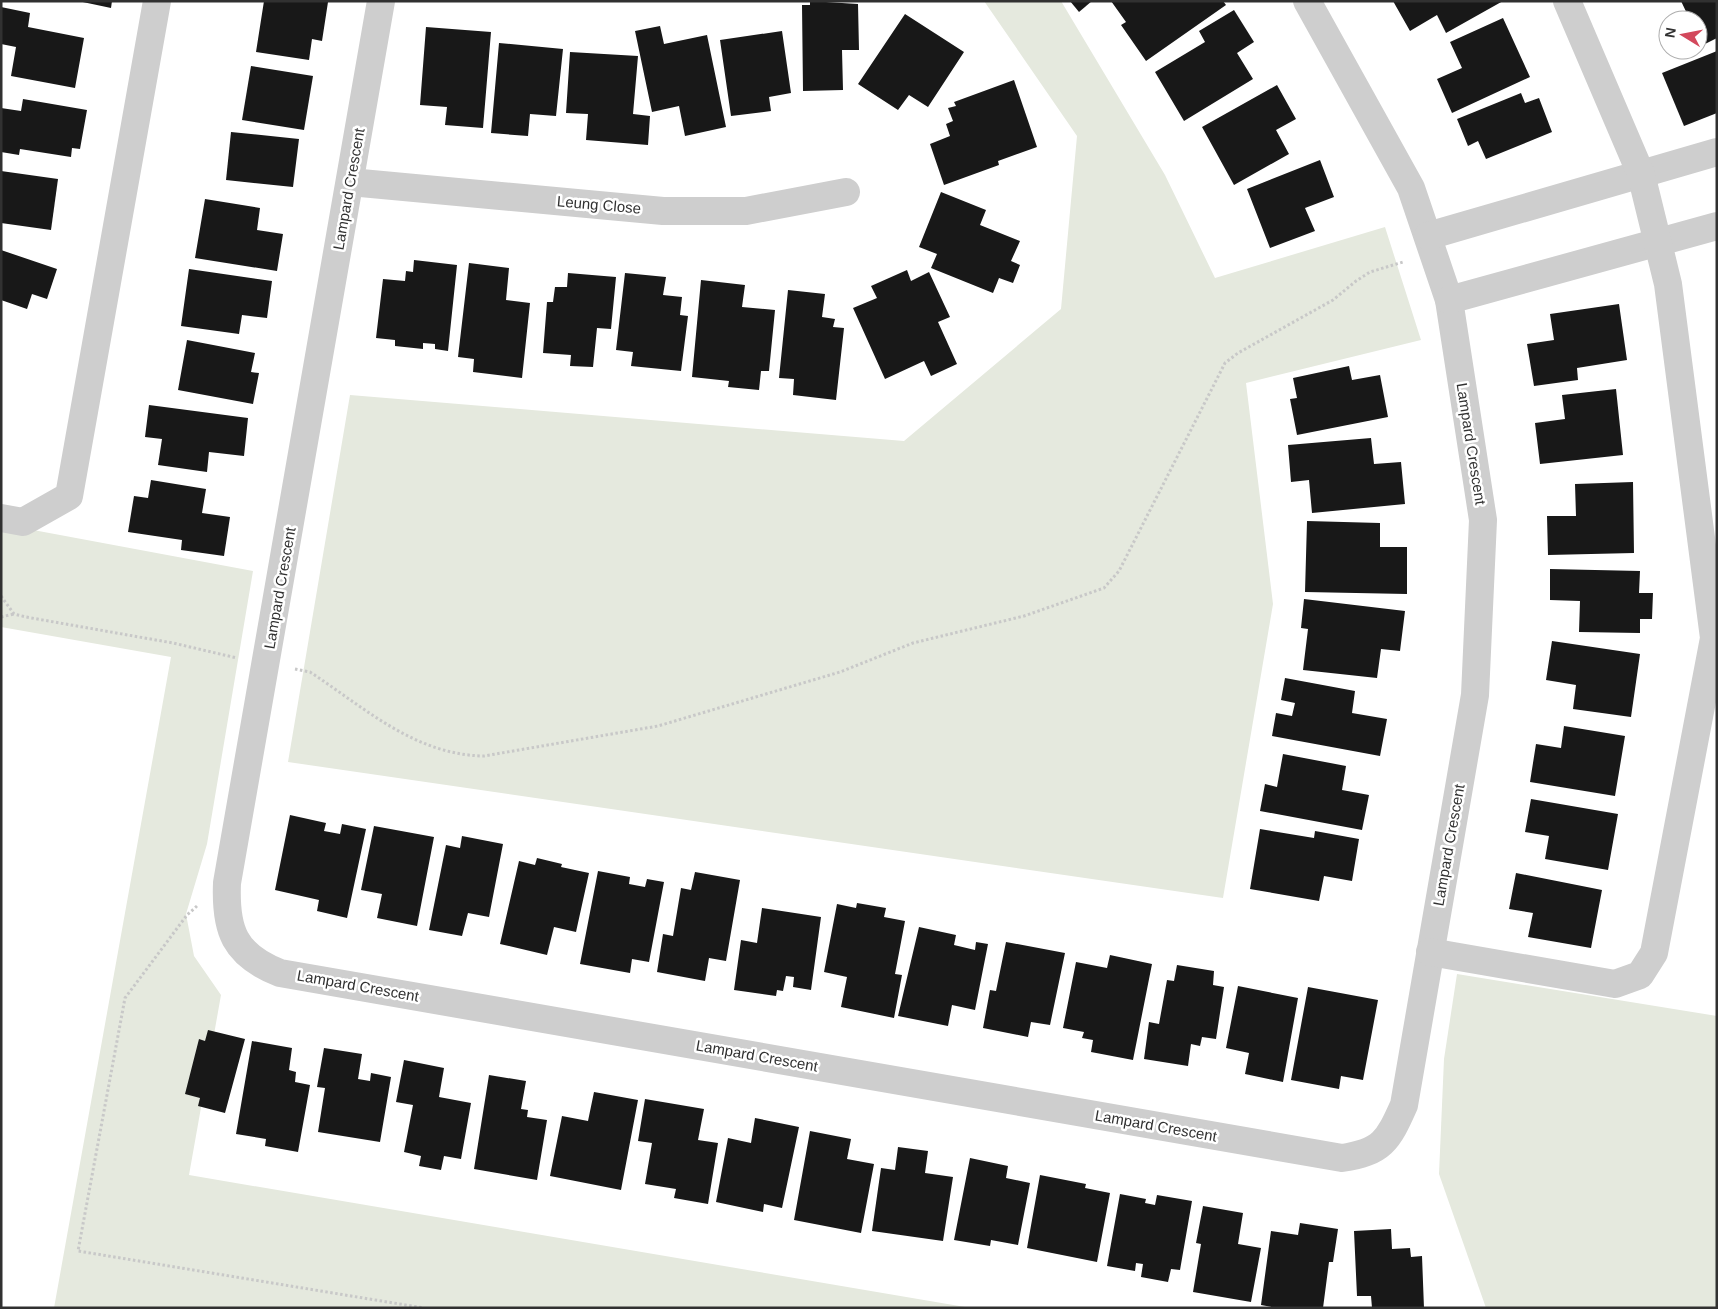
<svg xmlns="http://www.w3.org/2000/svg" width="1718" height="1309" font-family="Arial,sans-serif">
<rect width="100%" height="100%" fill="#fff"/>
<g fill="#e5e9de">
<polygon points="984,1 1061,1 1165,175 1215,278 1385,227 1421,340 1246,383 1273,604 1223,898 288,762 350,395 904,441 1061,309 1077,136"/>
<polygon points="1,524 253,571 207,844 186,914 194,956 221,995 189,1175 971,1308 54,1308 171,657 1,627"/>
<polygon points="1457,974 1717,1016 1717,1308 1486,1308 1439,1174 1444,1059"/>
</g>
<g fill="#181818">
<polygon points="78,1 112,1 111,8"/>
<polygon points="264,1 328,2 322,41 312,39 309,60 256,52"/>
<polygon points="810,1 858,4 859,50 842,50 843,90 803,91 802,5 810,5"/>
<polygon points="1070,1 1092,1 1079,12"/>
<polygon points="1111,1 1223,1 1226,5 1146,61 1121,25 1126,22"/>
<polygon points="1393,1 1503,1 1446,33 1437,15 1410,31"/>
<polygon points="1681,1 1717,1 1717,38 1701,46 1698,38 1698,20 1690,20"/>
<polygon points="1,7 30,13 28,27 84,38 75,88 11,76 16,47 1,44"/>
<polygon points="1234,10 1254,42 1237,53 1253,79 1184,121 1155,72 1205,42 1199,31"/>
<polygon points="905,14 964,52 928,107 909,95 898,110 858,84"/>
<polygon points="1503,18 1530,77 1452,113 1437,79 1462,68 1450,42"/>
<polygon points="660,26 664,44 707,35 726,127 685,136 679,106 652,112 635,31"/>
<polygon points="426,27 491,32 483,128 445,125 447,107 420,105"/>
<polygon points="782,31 791,93 769,97 771,111 731,116 720,40"/>
<polygon points="499,43 563,49 556,116 530,114 528,136 491,133"/>
<polygon points="1717,51 1717,113 1684,126 1662,73"/>
<polygon points="570,52 638,56 633,114 650,116 648,145 586,140 588,114 566,113"/>
<polygon points="251,66 313,76 304,130 242,120"/>
<polygon points="1014,80 1037,147 998,161 999,165 944,185 930,144 950,136 946,124 953,121 948,108 956,106 954,102"/>
<polygon points="1277,85 1296,119 1276,130 1289,154 1234,185 1202,127"/>
<polygon points="1521,93 1525,103 1539,98 1552,132 1486,159 1478,141 1468,146 1457,119"/>
<polygon points="23,99 87,110 80,149 72,148 71,157 20,149 19,155 1,152 1,108 21,111"/>
<polygon points="231,132 299,139 293,187 226,180"/>
<polygon points="1320,160 1334,197 1305,208 1315,231 1270,248 1247,189"/>
<polygon points="1,171 58,179 51,230 1,223"/>
<polygon points="941,192 986,210 980,225 1020,241 1011,261 1020,265 1013,283 999,278 993,293 931,268 937,254 919,247"/>
<polygon points="205,199 260,208 257,230 283,234 277,271 195,258"/>
<polygon points="1,250 57,269 47,299 32,294 27,309 1,300"/>
<polygon points="414,260 457,265 448,351 435,349 435,344 423,343 423,349 395,346 395,340 376,338 383,279 405,281 406,271 413,272"/>
<polygon points="469,263 509,268 506,300 530,303 522,378 473,372 474,359 458,357"/>
<polygon points="189,269 272,281 267,318 242,315 239,334 181,326"/>
<polygon points="907,270 911,281 929,272 950,317 938,322 957,364 931,376 924,361 885,379 853,308 877,298 871,286"/>
<polygon points="568,273 616,277 611,329 597,328 593,367 570,366 571,355 543,353 547,302 553,302 555,287 567,287"/>
<polygon points="625,273 666,277 663,295 682,297 680,315 688,316 681,371 631,366 633,352 616,350"/>
<polygon points="701,280 745,285 742,307 775,310 769,371 761,371 759,390 728,387 729,381 692,377"/>
<polygon points="788,290 825,294 822,317 835,319 833,327 844,328 836,400 793,395 794,379 779,378"/>
<polygon points="1619,304 1627,360 1577,368 1578,380 1534,386 1527,344 1554,340 1550,314"/>
<polygon points="187,340 255,353 251,372 259,373 253,404 178,390"/>
<polygon points="1349,366 1352,380 1380,375 1388,417 1297,435 1290,399 1297,398 1293,378"/>
<polygon points="1616,389 1623,455 1540,464 1535,423 1565,419 1562,395"/>
<polygon points="149,405 248,418 244,456 209,452 207,472 158,465 162,439 145,437"/>
<polygon points="1371,438 1374,464 1401,462 1405,504 1312,513 1309,480 1291,482 1288,445"/>
<polygon points="151,480 206,489 202,513 230,517 224,556 181,550 182,540 128,532 134,496 148,498"/>
<polygon points="1633,482 1634,553 1548,555 1547,516 1576,516 1575,484"/>
<polygon points="1307,521 1380,523 1380,547 1407,547 1407,594 1305,592"/>
<polygon points="1550,569 1640,571 1639,593 1653,593 1652,619 1640,619 1640,633 1579,632 1580,601 1550,600"/>
<polygon points="1304,599 1405,611 1400,651 1381,649 1377,678 1303,670 1308,629 1301,628"/>
<polygon points="1552,641 1640,654 1631,717 1573,709 1576,685 1546,680"/>
<polygon points="1285,678 1355,691 1352,713 1387,719 1380,756 1272,736 1276,713 1292,716 1295,703 1281,700"/>
<polygon points="1564,726 1625,736 1615,796 1530,782 1536,744 1561,748"/>
<polygon points="1283,754 1346,766 1342,790 1369,795 1362,830 1260,811 1265,784 1277,787"/>
<polygon points="1531,799 1618,814 1608,870 1545,859 1549,836 1525,832"/>
<polygon points="290,815 326,823 324,831 340,834 342,824 366,829 347,918 317,911 319,900 275,890"/>
<polygon points="374,826 434,837 417,926 377,918 382,894 361,890"/>
<polygon points="1260,829 1314,838 1315,831 1359,839 1352,881 1324,876 1319,901 1250,889"/>
<polygon points="462,836 503,844 489,917 468,913 462,936 429,930 446,845 460,848"/>
<polygon points="537,858 562,864 561,867 589,873 576,932 554,927 547,955 500,944 519,861 535,865"/>
<polygon points="598,871 630,877 629,884 645,887 647,879 664,882 649,962 632,959 630,973 580,964"/>
<polygon points="695,872 740,880 726,961 709,958 705,981 657,972 663,934 673,936 681,888 691,890"/>
<polygon points="1516,873 1602,890 1591,948 1528,937 1533,913 1509,909"/>
<polygon points="857,903 886,908 884,917 905,921 895,974 902,975 894,1018 841,1007 847,977 824,972 837,904 856,908"/>
<polygon points="762,908 821,917 811,990 793,987 794,977 786,976 783,991 777,990 776,996 734,990 741,940 757,943"/>
<polygon points="919,927 956,935 954,945 975,950 976,942 988,944 975,1010 952,1005 948,1026 898,1016"/>
<polygon points="1006,942 1065,953 1050,1025 1031,1022 1028,1037 983,1028 990,990 996,991"/>
<polygon points="1110,955 1152,964 1133,1060 1091,1052 1093,1040 1082,1038 1084,1032 1063,1028 1076,962 1107,968"/>
<polygon points="1177,965 1214,971 1213,985 1224,987 1216,1039 1202,1037 1200,1046 1191,1044 1188,1066 1144,1059 1149,1022 1159,1024 1167,980 1174,981"/>
<polygon points="1238,986 1298,998 1283,1082 1245,1074 1249,1053 1226,1048"/>
<polygon points="1308,987 1378,1000 1363,1080 1341,1076 1339,1089 1291,1080"/>
<polygon points="208,1030 245,1039 225,1113 198,1106 200,1098 185,1094 199,1039 205,1041"/>
<polygon points="252,1041 292,1048 289,1070 296,1072 295,1082 310,1085 298,1152 265,1146 266,1139 236,1134"/>
<polygon points="324,1048 362,1054 358,1079 370,1081 371,1073 391,1077 380,1142 318,1132 325,1088 317,1087"/>
<polygon points="404,1060 444,1068 439,1097 471,1103 461,1159 444,1156 441,1170 419,1166 421,1156 404,1152 413,1105 396,1102"/>
<polygon points="489,1075 526,1081 521,1109 528,1110 527,1117 547,1120 537,1180 474,1169"/>
<polygon points="594,1092 638,1100 621,1190 550,1176 562,1116 588,1121"/>
<polygon points="645,1099 704,1109 698,1140 718,1143 708,1204 674,1198 676,1189 645,1184 652,1143 638,1141"/>
<polygon points="755,1118 799,1127 782,1208 764,1204 763,1212 716,1202 728,1138 751,1143"/>
<polygon points="810,1131 851,1139 847,1159 874,1164 861,1233 794,1220"/>
<polygon points="898,1147 928,1151 925,1173 953,1177 943,1241 872,1231 881,1168 895,1170"/>
<polygon points="970,1158 1008,1166 1006,1178 1030,1183 1018,1245 991,1240 990,1246 954,1240"/>
<polygon points="1040,1175 1086,1184 1085,1188 1110,1193 1097,1262 1027,1248"/>
<polygon points="1120,1194 1146,1199 1145,1203 1155,1205 1157,1195 1192,1201 1180,1270 1171,1269 1168,1282 1141,1277 1143,1264 1136,1263 1135,1271 1107,1266"/>
<polygon points="1203,1206 1243,1213 1238,1244 1261,1248 1251,1302 1193,1292 1201,1244 1196,1243"/>
<polygon points="1300,1223 1338,1229 1333,1262 1329,1262 1323,1308 1277,1308 1261,1305 1271,1231 1298,1235"/>
<polygon points="1391,1229 1392,1249 1410,1248 1411,1257 1422,1256 1424,1308 1372,1308 1371,1296 1357,1296 1354,1231"/>
</g>
<g fill="none" stroke-linecap="round" stroke-linejoin="round">
<g stroke="#c8c8c8" stroke-width="3" stroke-dasharray="2.5 2.5" stroke-linecap="butt">
<polyline points="1,596 14,614 26,617 173,643 237,658"/>
<polyline points="1,617 14,614"/>
<path d="M295,669L310,672C365,708 415,755 484,756L658,726L840,672L913,643L1024,616L1104,588L1119,571L1225,363L1238,353L1333,300L1356,281L1370,272L1403,262"/>
<polyline points="197,906 187,915 125,998 78,1251 424,1308"/>
</g>
<g stroke="#cecece" stroke-width="28">
<path d="M381,1L227,883C225,930 234,955 280,973L1342,1158C1382,1152 1388,1141 1404,1105L1475,695L1483,520L1449,300L1411,188L1307,1"/>
<polyline points="350,182 663,211 746,211 846,192"/>
<polyline points="1428,236 1717,152"/>
<polyline points="1449,300 1717,226"/>
<polyline points="1,518 23,522 69,496 157,1"/>
<polyline points="1430,952 1615,984 1640,975 1654,953 1714,638 1668,284 1641,174 1567,1"/>
</g>
</g>
<g text-anchor="middle" stroke-width="5" stroke-linejoin="round" paint-order="stroke">
<g font-size="15" fill="#313131" stroke="#fff">
<text transform="translate(349 189) rotate(-80)" y="5">Lampard Crescent</text>
<text transform="translate(599 205) rotate(5)" y="5">Leung Close</text>
<text transform="translate(1471 444) rotate(81)" y="5">Lampard Crescent</text>
<text transform="translate(280 588) rotate(-80)" y="5">Lampard Crescent</text>
<text transform="translate(1449 845) rotate(-80)" y="5">Lampard Crescent</text>
<text transform="translate(358 986) rotate(10)" y="5">Lampard Crescent</text>
<text transform="translate(757 1056) rotate(10)" y="5">Lampard Crescent</text>
<text transform="translate(1156 1126) rotate(10)" y="5">Lampard Crescent</text>
</g>
</g>
<rect width="1718" height="1309" fill="none" stroke="#313131" stroke-width="5"/>
<g transform="translate(1683 35) rotate(280)"><circle r="24" fill="#ffffff" stroke="#adadad"/>
<path d="M0-4L9 19L0 12L-9 19Z" fill="#d3485c"/>
<text y="-8" font-size="14" font-weight="bold" text-anchor="middle" fill="#313131">N</text>
</g>
</svg>
